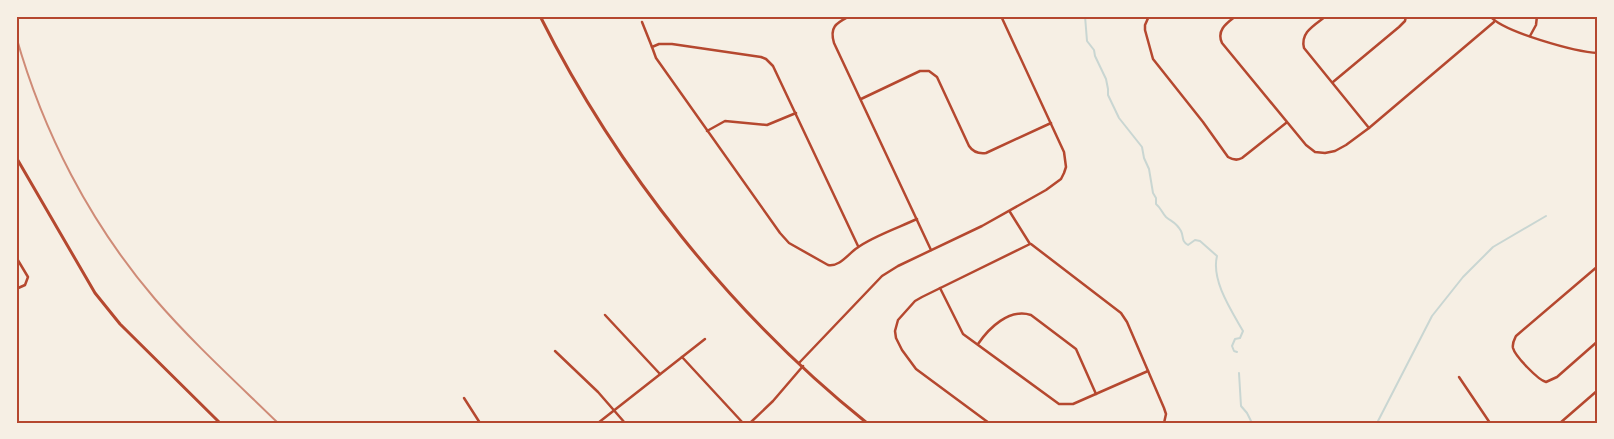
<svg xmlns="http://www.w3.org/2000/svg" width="1614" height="439" font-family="'IBM Plex Sans',sans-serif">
<rect width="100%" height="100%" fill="#f6efe4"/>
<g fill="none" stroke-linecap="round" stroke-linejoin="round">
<g stroke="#c9d6d2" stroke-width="2">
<path d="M1085,16L1087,41L1094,50L1095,56L1106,79L1108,89V95L1119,118L1142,147L1144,158L1149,169L1153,193L1156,198V204C1161,208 1162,213 1166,217C1172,222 1176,222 1181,231C1184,237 1181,241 1188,245L1195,240L1200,241L1217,256C1211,280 1231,310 1243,331L1240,338L1235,339L1232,346L1234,351L1237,352"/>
<polyline points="1239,373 1241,406 1247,413 1252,423"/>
<polyline points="1377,423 1432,316 1463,277 1493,247 1546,216"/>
</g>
<g stroke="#b5482f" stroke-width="2.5">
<path d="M850,16C837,23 829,26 834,43L931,250"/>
<path d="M1149,16L1145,25V30L1153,59L1203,122L1228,157C1233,160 1237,161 1242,158L1286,123"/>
<path d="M1236,16C1227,23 1216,30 1222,43L1306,145L1315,152L1325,153L1335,151L1346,145L1369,128L1494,22"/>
<path d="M1326,16C1315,25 1300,32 1304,48L1369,128"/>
<path d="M1490,16C1503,32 1576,52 1598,53"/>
<polyline points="642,22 652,47"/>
<polyline points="1530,36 1536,25 1537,16"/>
<polyline points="1333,82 1399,27 1405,21 1406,16"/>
<path d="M861,99L920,71H929L937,77L969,146C973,152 978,154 986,153L1051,123"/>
<polyline points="707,131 725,121 767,125 796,113"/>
<polyline points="1031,244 1121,313 1127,322 1164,408 1166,414 1164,423"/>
<path d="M858,246L773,66L766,59L761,57L672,44H659L652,47L656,58L780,233L789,243L828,265C840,267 848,254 857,248C871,237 900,227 917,219"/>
<polyline points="16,257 28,277 25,285 16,289"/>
<path d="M1598,266L1516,336C1514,340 1512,343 1513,348C1515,356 1538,380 1546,382L1557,377L1598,341"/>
<polyline points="940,288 963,334 1059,404 1073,404 1148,371"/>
<polyline points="605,315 660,374"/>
<path d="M978,344C989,328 1009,308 1031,315L1076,349L1096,394"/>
<polyline points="555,351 598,392 625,423"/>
<polyline points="682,357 743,423"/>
<polyline points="799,363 882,276 898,266 982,226 1046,190 1061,179 1064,173 1066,167 1064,152 1001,16"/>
<polyline points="1459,377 1490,423"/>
<polyline points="464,398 480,423"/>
<polyline points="598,423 705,339"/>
<polyline points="750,423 773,401 803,366"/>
<polyline points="989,423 916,369 902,350 896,338 895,331 898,320 915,301 922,297 1030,244 1010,212"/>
<polyline points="1560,423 1598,390"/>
</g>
<polyline stroke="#b5482f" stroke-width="3" points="16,157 95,293 120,324 220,423"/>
<path stroke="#b5482f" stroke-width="3" d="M540,16C617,170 732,315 867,423"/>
<path stroke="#cf8b77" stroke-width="2" d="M16,36C43,132 90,223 155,299C193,343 236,382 278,423"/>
</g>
<rect width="1614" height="439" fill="none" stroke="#f6efe4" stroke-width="35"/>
<rect x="18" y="18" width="1578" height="404" fill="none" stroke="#b5482f" stroke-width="2"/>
</svg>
